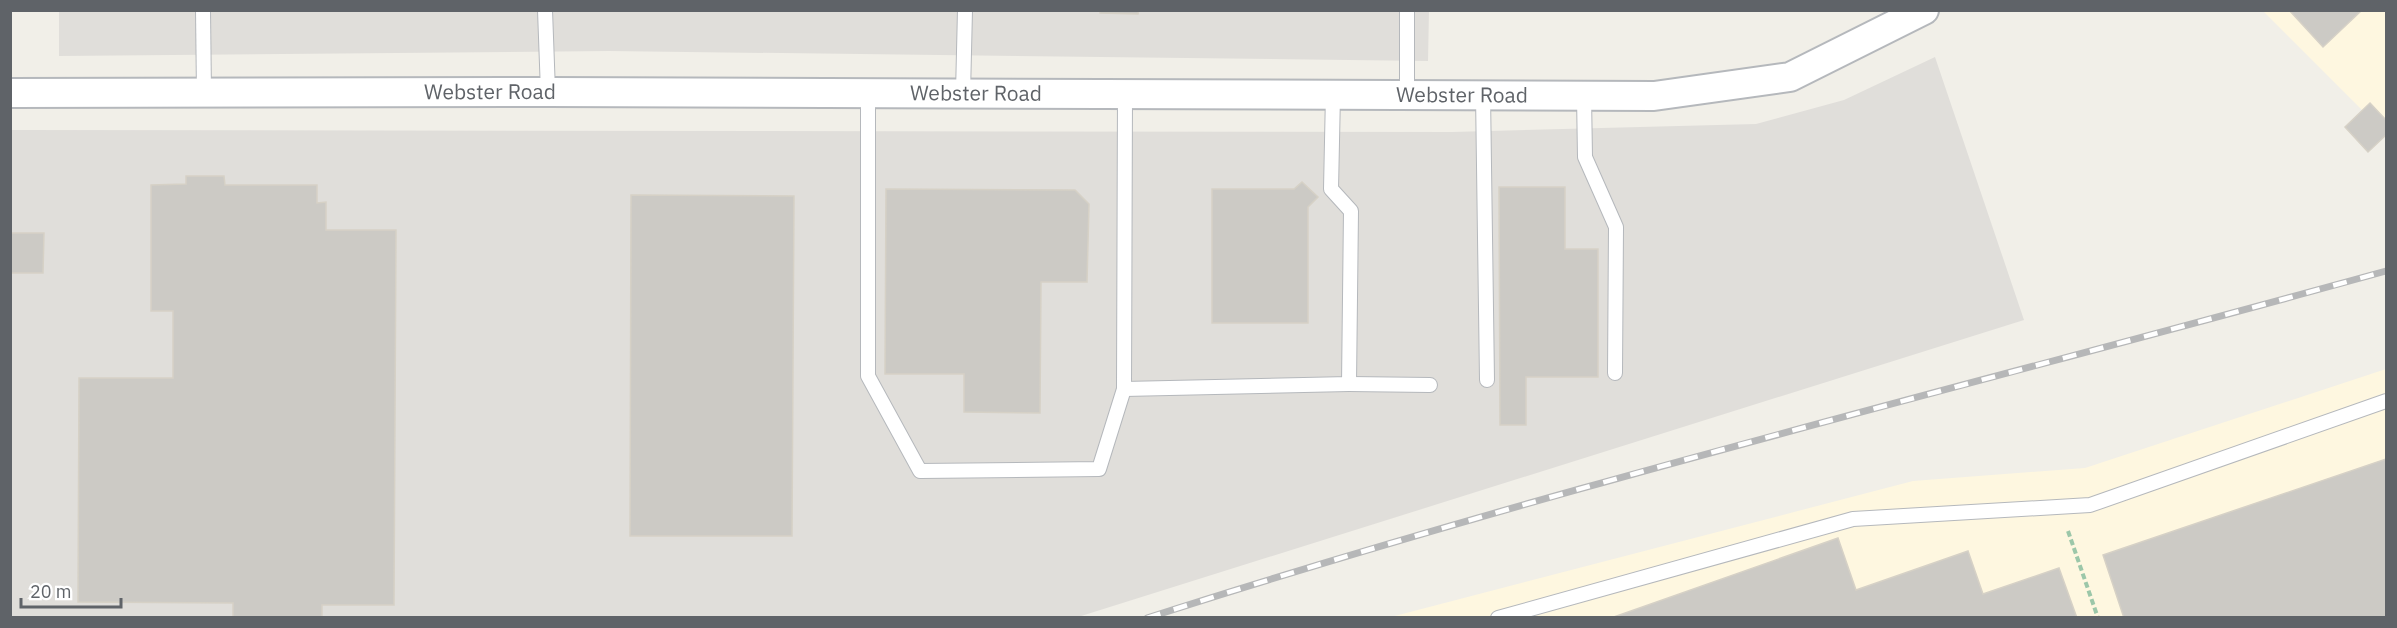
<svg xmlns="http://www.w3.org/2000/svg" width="2397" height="628" font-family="'IBM Plex Sans',sans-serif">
<rect width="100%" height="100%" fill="#f1efe8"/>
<g fill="#fef7e0">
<polygon points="2263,11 2386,11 2386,134"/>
<polygon points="2386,369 2386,617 1387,618 1913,481 2085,468"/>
</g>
<g fill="#e0deda">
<polygon points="1429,10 1428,61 609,51 59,56 59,11"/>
<polygon points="1935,57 2024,320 1078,617 11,618 11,130 1452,132 1756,124 1844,100"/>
</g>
<g fill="#cccac5" stroke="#d6d1c6" stroke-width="1.5">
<polygon points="1100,10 1139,10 1138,14 1100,13"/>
<polygon points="1177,10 1320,10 1320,11"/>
<polygon points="2289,10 2362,10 2323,47"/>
<polygon points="2370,103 2386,120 2386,135 2368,152 2345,127"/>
<polygon points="186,176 224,176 225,185 317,185 317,203 326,202 326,230 396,230 394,605 322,605 322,618 233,618 233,603 78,602 79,378 173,378 173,311 151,311 151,185 186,184"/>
<polygon points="1302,182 1318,197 1308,207 1308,323 1212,323 1212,189 1294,189"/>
<polygon points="1499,187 1565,187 1565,249 1598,249 1598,377 1526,377 1526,425 1500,425"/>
<polygon points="886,189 1075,190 1089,204 1087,282 1041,282 1040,413 964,412 964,374 885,374"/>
<polygon points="631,195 794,196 792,536 630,536"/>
<polygon points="10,233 44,233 43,273 10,273"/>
<polygon points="2386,459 2386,618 2124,618 2103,555"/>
<polygon points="1838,538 1856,590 1968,551 1983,594 2059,568 2077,618 1611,618"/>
</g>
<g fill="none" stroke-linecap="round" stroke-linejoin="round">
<defs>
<g id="service">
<polyline points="203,10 204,94"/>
<polyline points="545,10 548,92"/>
<polyline points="868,93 868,376 920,471 1099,469 1124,389"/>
<polyline points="963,93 965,10"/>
<polyline points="1125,94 1124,389 1349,384 1351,211 1331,189 1333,94"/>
<polyline points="1407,94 1407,10"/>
<polyline points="1483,94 1487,380"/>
<polyline points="1584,96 1585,157 1616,227 1615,373"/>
<polyline points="1349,384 1430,385"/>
<polyline points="1498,618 1853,519 2090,505 2386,401"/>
</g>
<g id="minor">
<path id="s1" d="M10,93L548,92L1654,96L1790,77L1924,10"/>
</g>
</defs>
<use href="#service" stroke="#b5b8bc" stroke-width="16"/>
<use href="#minor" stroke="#b5b8bc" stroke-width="32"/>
<polyline stroke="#9cc7a9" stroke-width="4" stroke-dasharray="6 3" stroke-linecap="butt" points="2068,531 2098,618"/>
<use href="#service" stroke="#fff" stroke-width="14"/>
<use href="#minor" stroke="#fff" stroke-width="28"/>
<defs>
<path id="rail" d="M1147,618C1555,487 1973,385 2386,271"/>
</defs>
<use href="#rail" stroke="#b6b7b8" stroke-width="7"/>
<use href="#rail" stroke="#fff" stroke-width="4.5" stroke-dasharray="14" stroke-linecap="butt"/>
</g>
<g text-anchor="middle" stroke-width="4.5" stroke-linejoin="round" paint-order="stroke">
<g font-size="21" fill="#5f6368" stroke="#fff">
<text dy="7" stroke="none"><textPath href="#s1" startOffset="480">Webster Road</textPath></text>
<text dy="7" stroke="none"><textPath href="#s1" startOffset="966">Webster Road</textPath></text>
<text dy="7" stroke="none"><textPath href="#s1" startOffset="1452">Webster Road</textPath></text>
</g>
</g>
<rect width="2397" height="628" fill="none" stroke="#5f6368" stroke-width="24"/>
<path d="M21 598v9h100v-9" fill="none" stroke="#5f6368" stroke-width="3"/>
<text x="30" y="598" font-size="18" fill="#5f6368" stroke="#ffffff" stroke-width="4.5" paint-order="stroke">20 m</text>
</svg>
